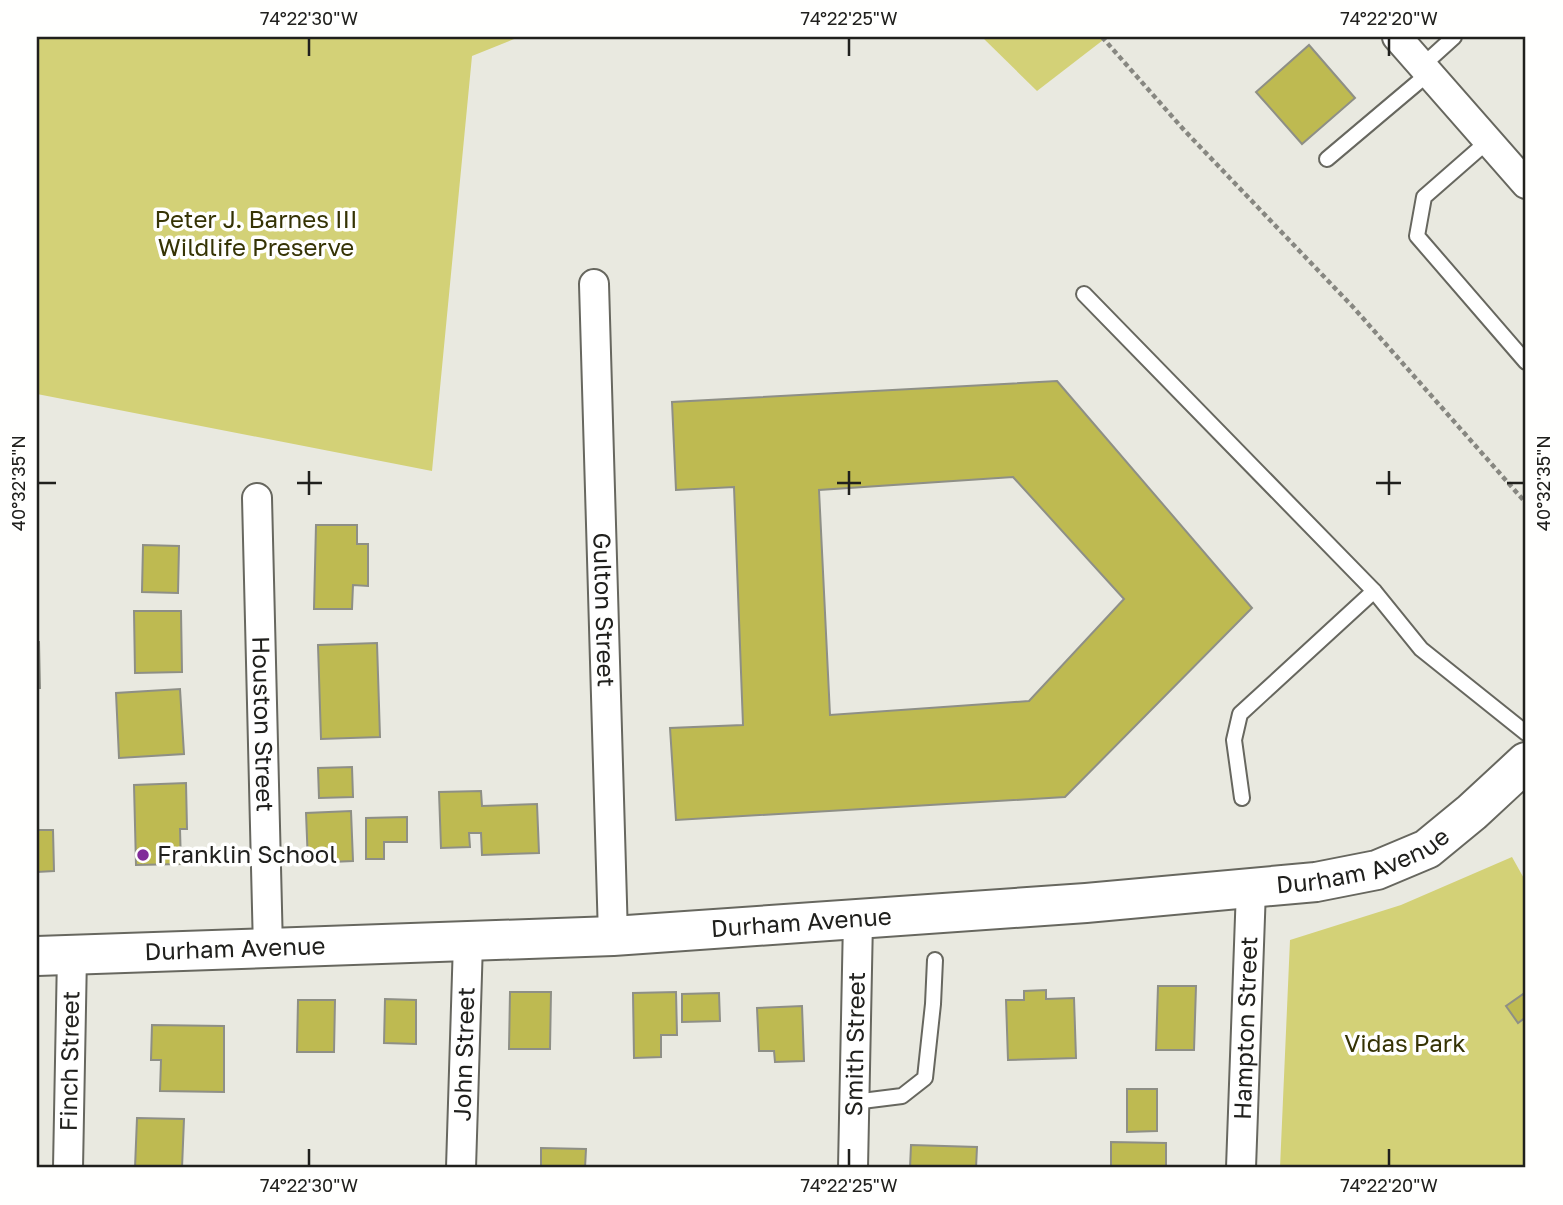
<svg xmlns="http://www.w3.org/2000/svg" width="1563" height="1205" font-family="'Golos Text',sans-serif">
<rect width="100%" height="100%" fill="#e9e9e0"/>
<g fill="#d3d177">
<polygon points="37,37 519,37 472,56 432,471 37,394"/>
<polygon points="982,37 1107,37 1037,91"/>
<polygon points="1512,857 1526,882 1526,1168 1280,1168 1290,940 1401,905"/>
</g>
<g fill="#beba51" stroke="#8e8f86" stroke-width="2" fill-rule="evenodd">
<polygon points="1309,45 1355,98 1302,144 1256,92"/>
<path d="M1057,381L1252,608L1065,797L676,820L670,728L743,725L734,487L676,490L672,402ZM1013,477L1124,599L1029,701L830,715L819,490Z"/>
<polygon points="316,525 357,525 357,544 368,544 368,586 353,585 352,609 314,609"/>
<polygon points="143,545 179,546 178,593 142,592"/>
<polygon points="134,611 181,611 182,672 135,673"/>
<polygon points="37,642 39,642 40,688 37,688"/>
<polygon points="377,643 380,737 321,739 318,645"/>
<polygon points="180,689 184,754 119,758 116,693"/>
<polygon points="352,767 353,797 319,798 318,768"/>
<polygon points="186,783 187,829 180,829 181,864 136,865 134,785"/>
<polygon points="481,791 482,806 537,804 539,853 482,855 481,833 469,833 470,847 441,848 439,792"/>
<polygon points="351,811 353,861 308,863 306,813"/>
<polygon points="407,817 407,842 384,842 384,859 366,859 366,818"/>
<polygon points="37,830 53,830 54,871 37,872"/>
<polygon points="1158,986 1196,986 1194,1050 1156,1050"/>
<polygon points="1046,990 1046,999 1074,998 1076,1058 1008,1060 1006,1000 1024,1000 1024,991"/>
<polygon points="510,992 551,992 550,1049 509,1049"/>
<polygon points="676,992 677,1035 661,1035 661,1057 634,1058 633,993"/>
<polygon points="1526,992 1526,1017 1518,1023 1506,1006"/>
<polygon points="719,993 720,1021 682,1022 682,994"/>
<polygon points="385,999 416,1000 416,1044 384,1043"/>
<polygon points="298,1000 335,1000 334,1052 297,1052"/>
<polygon points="802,1006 804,1061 775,1062 774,1051 759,1051 757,1008"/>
<polygon points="152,1025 224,1026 224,1092 160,1091 161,1060 151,1060"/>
<polygon points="1127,1089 1157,1089 1157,1131 1127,1132"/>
<polygon points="137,1118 184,1119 182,1168 135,1168"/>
<polygon points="1111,1142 1166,1143 1166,1168 1111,1168"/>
<polygon points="911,1145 977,1147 976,1168 910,1168"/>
<polygon points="541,1148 586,1149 585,1168 541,1168"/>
</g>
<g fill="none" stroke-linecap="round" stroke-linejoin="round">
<defs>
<g id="lane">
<polyline points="1422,66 1454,37"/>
<polyline points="1488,141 1424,197 1417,236 1526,362"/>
<polyline points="1327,159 1429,73"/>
<polyline points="1084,294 1374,591 1421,649 1526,733"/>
<polyline points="1242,798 1234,740 1240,714 1374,591"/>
<polyline points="854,1102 902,1096 925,1078 933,1004 935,960"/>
</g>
<g id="street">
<polyline points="1397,37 1526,184"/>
<path id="s1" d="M594,284L613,936"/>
<path id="s2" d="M257,498L268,949"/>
<path id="s3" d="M68,1168L72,955"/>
<path id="s4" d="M461,1168L468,942"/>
<path id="s5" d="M853,1168L858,920"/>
<path id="s6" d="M1241,1168L1251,889"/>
</g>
<g id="secondary">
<path id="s7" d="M37,956L613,936L1086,903L1316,882L1377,870L1427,849L1472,812L1526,762"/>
</g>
</defs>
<use href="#lane" stroke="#67675f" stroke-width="18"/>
<use href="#street" stroke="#67675f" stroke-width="32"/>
<use href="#secondary" stroke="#67675f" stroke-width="42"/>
<polyline stroke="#878781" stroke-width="4.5" stroke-dasharray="5 3.5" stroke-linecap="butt" points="1102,37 1184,130 1353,307 1526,503"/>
<use href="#lane" stroke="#fff" stroke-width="14"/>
<use href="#street" stroke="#fff" stroke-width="28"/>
<use href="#secondary" stroke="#fff" stroke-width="38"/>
</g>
<path fill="none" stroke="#20201d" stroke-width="2.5" d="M309,38V56M849,38V56M1389,38V56M309,471V495M849,471V495M1389,471V495M38,483H56M297,483H322M837,483H861M1376,483H1401M1507,483H1524M309,1149V1166M849,1149V1166M1389,1149V1166"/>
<circle fill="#802b99" stroke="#fffffe" stroke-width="2.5" cx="143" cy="855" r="7"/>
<g text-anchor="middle" stroke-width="7" stroke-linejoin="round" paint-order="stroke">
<g font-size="24" fill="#353304" stroke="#fffffe">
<text x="256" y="228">Peter J. Barnes III<tspan x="256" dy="28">Wildlife Preserve</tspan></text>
<text x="1405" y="1052">Vidas Park</text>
</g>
<g font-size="24" fill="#20201d" stroke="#fffffe">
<text dy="8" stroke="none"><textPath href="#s1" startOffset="326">Gulton Street</textPath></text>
<text dy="8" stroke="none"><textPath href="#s2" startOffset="226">Houston Street</textPath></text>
<text dy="8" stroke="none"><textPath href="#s7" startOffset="1332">Durham Avenue</textPath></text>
<text dy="8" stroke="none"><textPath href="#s7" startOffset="765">Durham Avenue</textPath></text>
<text dy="8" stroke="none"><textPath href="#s7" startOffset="198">Durham Avenue</textPath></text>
<text dy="8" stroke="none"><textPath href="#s6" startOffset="140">Hampton Street</textPath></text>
<text dy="8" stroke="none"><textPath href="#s5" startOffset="124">Smith Street</textPath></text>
<text dy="8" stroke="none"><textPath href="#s4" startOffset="114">John Street</textPath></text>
<text dy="8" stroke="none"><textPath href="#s3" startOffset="107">Finch Street</textPath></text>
</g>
<g font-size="24" fill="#20201d" stroke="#fffffe" text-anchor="start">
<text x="157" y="863">Franklin School</text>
</g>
</g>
<rect width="1563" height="1205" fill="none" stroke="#fffffe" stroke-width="77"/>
<rect x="38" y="38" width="1486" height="1128" fill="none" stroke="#20201d" stroke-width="2.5"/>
<g font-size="18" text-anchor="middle" fill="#20201d">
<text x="309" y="25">74°22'30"W</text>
<text x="849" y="25">74°22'25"W</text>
<text x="1389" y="25">74°22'20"W</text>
<text transform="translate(19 483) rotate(-90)" y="6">40°32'35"N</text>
<text transform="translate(1544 483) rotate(-90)" y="6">40°32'35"N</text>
<text x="309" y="1192">74°22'30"W</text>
<text x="849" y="1192">74°22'25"W</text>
<text x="1389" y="1192">74°22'20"W</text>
</g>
</svg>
